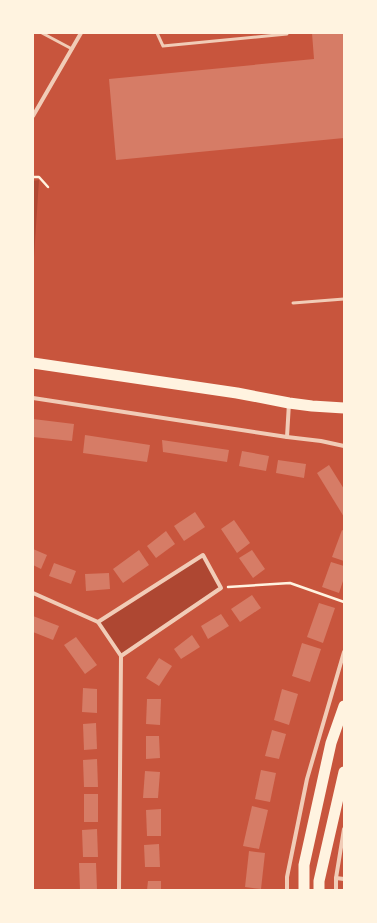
<svg xmlns="http://www.w3.org/2000/svg" width="377" height="923" font-family="'IBM Plex Sans',sans-serif">
<rect width="100%" height="100%" fill="#c8553d"/>
<g fill="#ae4732">
<polygon points="39,180 33,272 33,181"/>
<polygon points="203,555 221,588 121,656 98,622"/>
</g>
<g fill="#d67c66">
<polygon points="312,33 344,33 344,138 116,160 109,79 314,59"/>
<polygon points="33,419 74,424 72,441 33,437"/>
<polygon points="85,435 150,445 147,462 83,453"/>
<polygon points="162,440 229,450 227,462 163,452"/>
<polygon points="242,451 269,456 266,471 239,466"/>
<polygon points="278,460 306,464 304,478 276,473"/>
<polygon points="329,465 344,489 344,517 317,473"/>
<polygon points="195,512 205,527 184,541 174,526"/>
<polygon points="234,520 250,543 237,553 221,529"/>
<polygon points="342,530 344,531 344,561 332,557"/>
<polygon points="166,531 175,544 156,558 147,546"/>
<polygon points="33,549 47,555 41,569 33,565"/>
<polygon points="139,550 149,565 123,583 113,569"/>
<polygon points="252,550 265,569 253,578 239,558"/>
<polygon points="331,562 344,566 344,578 339,593 322,587"/>
<polygon points="54,563 76,571 71,584 49,576"/>
<polygon points="109,573 110,589 86,591 85,574"/>
<polygon points="252,595 261,608 240,622 231,609"/>
<polygon points="319,603 335,608 323,643 307,637"/>
<polygon points="221,614 229,626 208,639 201,626"/>
<polygon points="33,616 59,626 53,640 33,632"/>
<polygon points="192,635 200,647 181,659 174,649"/>
<polygon points="76,637 97,665 85,674 64,645"/>
<polygon points="302,643 321,649 310,682 292,676"/>
<polygon points="159,658 172,666 159,686 146,678"/>
<polygon points="83,688 97,689 97,713 82,712"/>
<polygon points="282,689 298,694 289,725 274,720"/>
<polygon points="147,699 161,699 160,725 146,724"/>
<polygon points="96,723 97,749 84,750 83,724"/>
<polygon points="272,730 286,734 279,759 265,756"/>
<polygon points="146,736 159,736 160,758 146,759"/>
<polygon points="97,759 98,787 84,787 83,760"/>
<polygon points="261,770 276,773 270,802 255,799"/>
<polygon points="145,771 160,772 158,798 143,798"/>
<rect x="84" y="794" width="14" height="28"/>
<polygon points="252,806 268,810 259,849 243,846"/>
<polygon points="161,809 161,836 147,836 146,810"/>
<polygon points="97,829 98,857 83,857 82,830"/>
<polygon points="159,844 160,867 145,867 144,845"/>
<polygon points="249,851 265,853 261,889 245,887"/>
<polygon points="79,863 96,863 97,890 80,890"/>
<polygon points="148,881 161,881 161,890 147,890"/>
</g>
<g fill="none" stroke-linecap="round" stroke-linejoin="round">
<g stroke="#fff3e0" stroke-width="2.5">
<polyline points="33,177 39,177 48,187"/>
<polyline points="228,587 290,583 344,602"/>
</g>
<g stroke="#f1ccb7" stroke-width="3">
<polyline points="42,33 72,49"/>
<polyline points="157,33 163,46 287,34"/>
<polyline points="293,303 344,299"/>
</g>
<g stroke="#f1ccb7" stroke-width="4">
<polyline points="33,116 81,33"/>
<polyline points="33,398 287,437 321,441 344,446"/>
<polyline points="287,437 289,403"/>
<polyline points="33,593 98,622 121,656 119,890"/>
<polyline points="98,622 203,555 221,588 121,656"/>
<polyline points="336,878 344,879"/>
<polyline points="287,890 287,877 307,779 344,652"/>
<polyline points="336,890 336,878 344,829"/>
</g>
<g stroke="#fff3e0" stroke-width="11">
<polyline points="33,363 237,393 289,403 312,406 344,408"/>
<polyline points="304,890 304,865 331,743 344,706"/>
<polyline points="319,890 319,881 344,772"/>
</g>
</g>
<rect width="377" height="923" fill="none" stroke="#fff3e0" stroke-width="68"/>
</svg>
